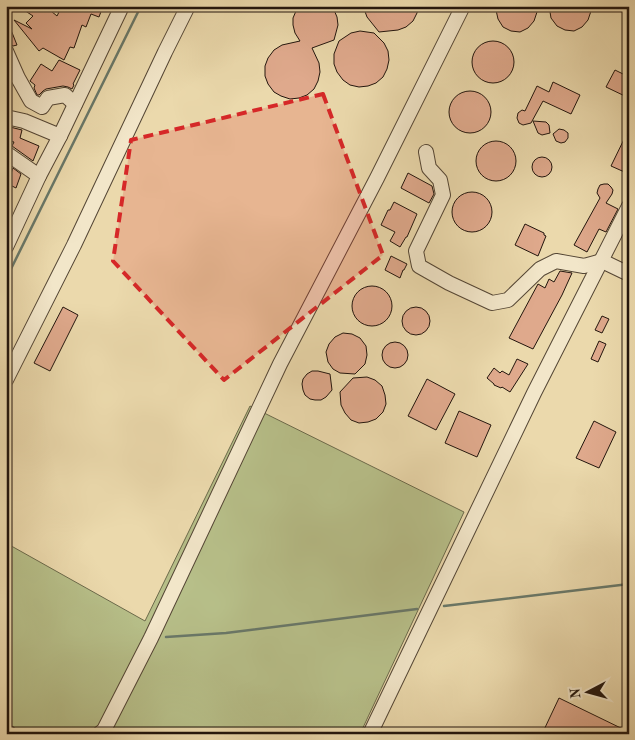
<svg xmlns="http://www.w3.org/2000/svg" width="635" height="740" font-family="'Old Standard TT',serif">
<rect width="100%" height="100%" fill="#ebd9ac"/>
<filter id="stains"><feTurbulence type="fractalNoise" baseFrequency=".004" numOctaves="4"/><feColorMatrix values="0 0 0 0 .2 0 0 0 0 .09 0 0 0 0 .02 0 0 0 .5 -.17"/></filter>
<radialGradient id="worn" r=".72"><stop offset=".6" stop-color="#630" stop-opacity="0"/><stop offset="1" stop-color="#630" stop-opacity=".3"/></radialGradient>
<polygon fill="#b7bf89" stroke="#6c6a4b" points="250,406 464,512 360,734 6,734 6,543 145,621"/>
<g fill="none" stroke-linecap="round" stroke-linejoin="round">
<g stroke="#697869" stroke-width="2.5">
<polyline points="6,279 141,6"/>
<polyline points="444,606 629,584"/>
<polyline points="166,637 226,633 417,609"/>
</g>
</g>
<g fill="#dfa98c" stroke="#22150d">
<polygon points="18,6 45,6 57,16 62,6 103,6 99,17 91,14 86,27 82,25 74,48 70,47 64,60 43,48 39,51 14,20 32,29 26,23 33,16"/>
<polygon points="300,6 331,6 334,10 337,17 338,25 334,40 312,48 319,63 320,72 318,81 314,89 307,95 299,98 290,99 281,96 274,92 268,84 265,76 265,66 268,58 274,50 282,45 300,41 295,33 293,25 293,18 296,11"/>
<polygon points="363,6 419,6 417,13 413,21 406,27 398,30 379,32 367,17"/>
<polygon points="497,6 536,6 537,12 534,21 528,28 520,32 511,31 503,27 498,19 496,10"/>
<polygon points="549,6 590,6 591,11 588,20 582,27 574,31 565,30 557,26 551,18"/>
<polygon points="7,20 17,45 13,46 11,44 6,42"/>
<polygon points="360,31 374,33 384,43 388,51 389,60 387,69 383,77 376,83 368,86 359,87 350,85 343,80 337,72 334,64 334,54 339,41 351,33"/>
<circle cx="493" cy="62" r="21"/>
<polygon points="59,60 80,70 73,84 74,85 72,89 68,87 63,86 46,89 43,91 39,95 37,95 34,88 35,85 30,81 41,64 52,71"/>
<polygon points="615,70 629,77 629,98 606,87"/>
<polygon points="553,82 580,95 571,114 543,101 531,123 523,125 519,123 517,118 518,113 522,110 525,111 537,86 549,92"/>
<circle cx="470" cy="112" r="21"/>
<polygon points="533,121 546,122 549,125 550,133 542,135 538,133"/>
<polygon points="6,126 22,130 20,138 39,146 33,161 12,146 14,142 6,140"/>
<polygon points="559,129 564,130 568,133 568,138 565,142 561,143 556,141 553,134"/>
<polygon points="629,129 629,174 611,166"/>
<circle cx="496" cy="161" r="20"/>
<circle cx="542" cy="167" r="10"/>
<polygon points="13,168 21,174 16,188 6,183 6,174 10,176"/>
<polygon points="408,173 432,186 434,194 429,203 401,188"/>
<polygon points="604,184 608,184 611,187 613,190 612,194 606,203 618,209 606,232 599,229 587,252 574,245 600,198 597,193 598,189 600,185"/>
<circle cx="472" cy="212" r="20"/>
<polygon points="394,202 417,214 407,237 406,237 400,247 390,241 395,232 381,225 388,210 390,210"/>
<polygon points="525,224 544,233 544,235 546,236 538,256 515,245"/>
<polygon points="391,256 407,264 404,270 403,270 400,278 385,270"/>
<polygon points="560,271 572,273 562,295 533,349 509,338 538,284 545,288 549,279 554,282"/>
<circle cx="372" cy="306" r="20"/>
<polygon points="63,307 78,315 50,371 34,363"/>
<circle cx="416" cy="321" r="14"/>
<polygon points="602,316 609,319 602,333 595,330"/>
<polygon points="343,333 352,334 360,338 366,346 367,355 365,364 355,374 340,373 333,369 328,362 326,352 329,344 335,337"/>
<polygon points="599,341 606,344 598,362 591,359"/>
<circle cx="395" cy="355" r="13"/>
<polygon points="517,359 528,364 510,392 502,387 501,388 494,385 494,384 487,378 494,368 500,373 502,371 509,375"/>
<polygon points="312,371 318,371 330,374 332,390 326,397 321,400 315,400 310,399 305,395 303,390 302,384 303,379 307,374"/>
<polygon points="367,377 375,380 382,386 385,395 386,404 383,412 376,419 368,422 359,423 351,420 345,413 341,405 340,392 353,378"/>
<polygon points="427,379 455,394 436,430 408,416"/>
<polygon points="459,411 491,425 477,457 445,443"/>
<polygon points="594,421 616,432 599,468 576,458"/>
<polygon points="559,698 629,732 629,734 542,734"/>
</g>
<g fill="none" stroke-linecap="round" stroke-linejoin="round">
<defs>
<g id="minor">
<polyline points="6,51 18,78 31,101 42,107 48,98 65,95 75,104"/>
<polyline points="6,117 24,121 60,136"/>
<polyline points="426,152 429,168 440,180 443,195 416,251 419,266 449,283 492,303 508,300 540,269 556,261 584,266 602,261 629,274"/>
<polyline points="6,153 39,176"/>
<polyline points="6,247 39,176 60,136 122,6"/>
<polyline points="6,380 74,245 165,52 188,6"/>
<polyline points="6,731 10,734"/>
<polyline points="99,734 104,730 151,638 280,364 377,178 463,6"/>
<polyline points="370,734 534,393 629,206"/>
</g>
</defs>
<use href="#minor" stroke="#544635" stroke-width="16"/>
<use href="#minor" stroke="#f2e6c9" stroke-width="14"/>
</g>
<path fill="#d62828" fill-opacity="0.2" stroke="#d62828" stroke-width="4" stroke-dasharray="10 6" stroke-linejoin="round" d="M323,94L383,255L224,380L113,261L131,140Z"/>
<rect width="635" height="740" fill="none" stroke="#ebd9ac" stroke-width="25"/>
<rect x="8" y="8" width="620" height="725" fill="none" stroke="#22150d" stroke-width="2.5"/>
<rect x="12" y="12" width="610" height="715" fill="none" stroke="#22150d"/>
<g transform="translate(588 692) rotate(264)" stroke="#f2e6c9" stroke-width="4" paint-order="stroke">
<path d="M0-4L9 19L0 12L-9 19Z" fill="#22150d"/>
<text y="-8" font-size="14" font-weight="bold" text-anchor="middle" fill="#22150d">N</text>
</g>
<rect width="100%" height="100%" filter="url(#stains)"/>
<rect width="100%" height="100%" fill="url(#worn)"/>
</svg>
